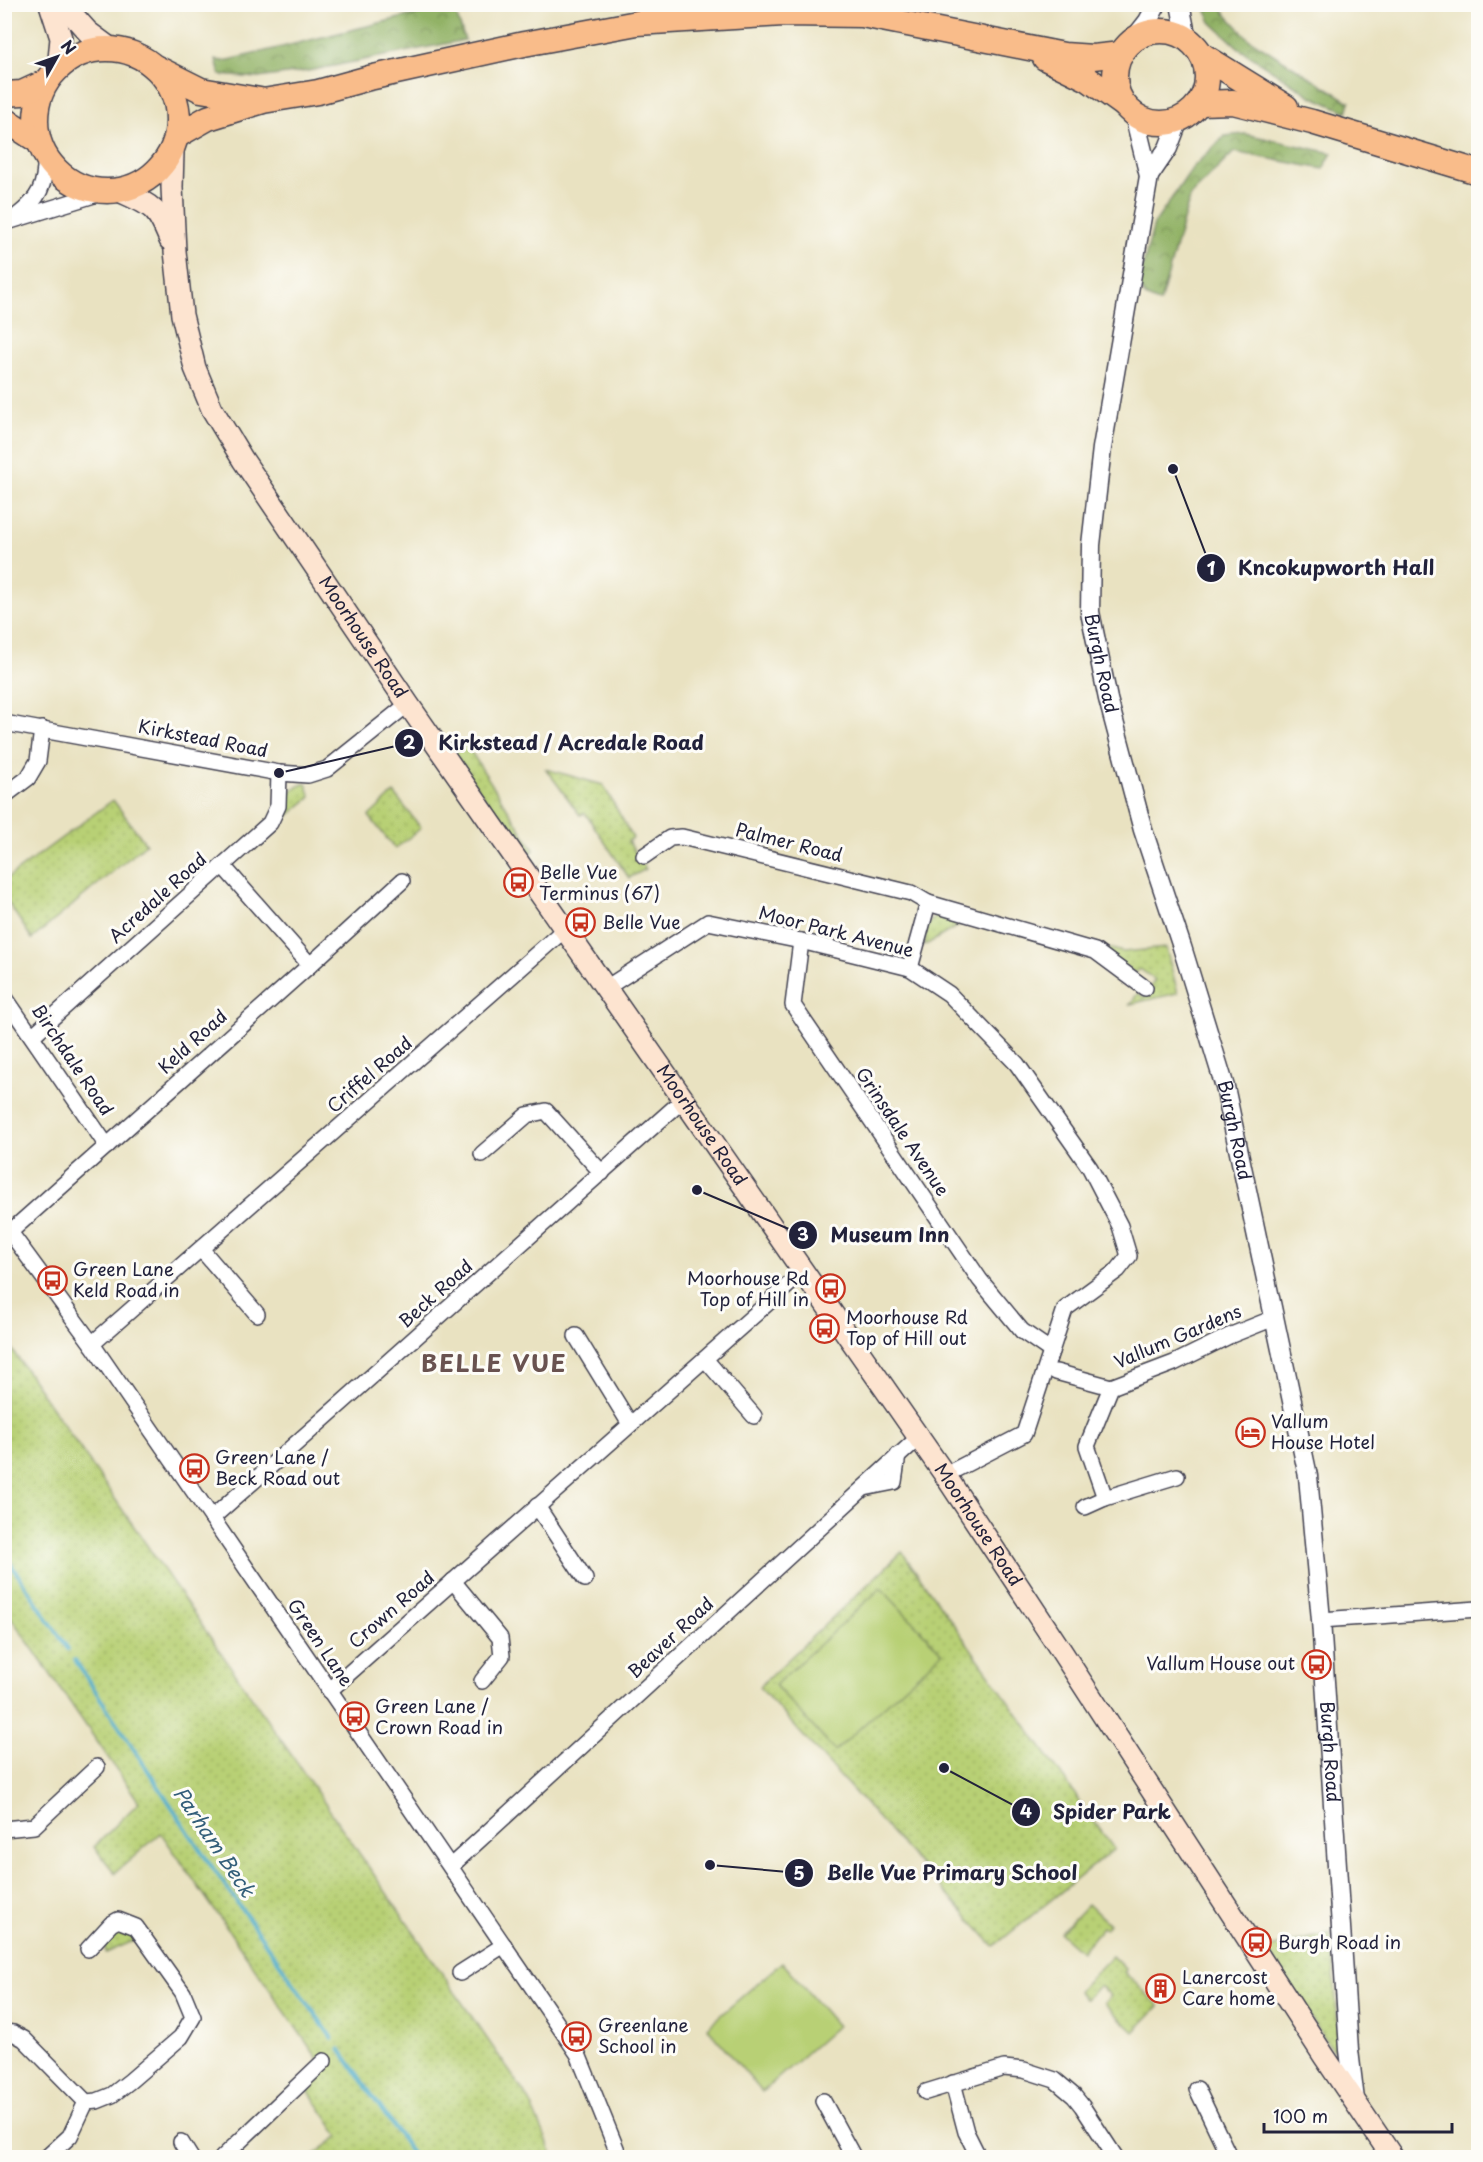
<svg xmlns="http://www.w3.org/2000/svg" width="1483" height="2162" font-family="'Playpen Sans',sans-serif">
<defs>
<pattern id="green-dots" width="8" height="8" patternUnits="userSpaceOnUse" patternTransform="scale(1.5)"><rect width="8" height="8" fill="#b8d074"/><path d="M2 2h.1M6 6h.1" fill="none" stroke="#9eb265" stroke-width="1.8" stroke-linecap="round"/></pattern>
<pattern id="forest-crowns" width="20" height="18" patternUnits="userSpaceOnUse" patternTransform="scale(1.5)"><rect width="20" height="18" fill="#92b266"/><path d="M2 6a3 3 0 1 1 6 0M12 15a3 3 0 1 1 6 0" fill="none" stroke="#779055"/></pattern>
</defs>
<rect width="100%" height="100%" fill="#fdfcf7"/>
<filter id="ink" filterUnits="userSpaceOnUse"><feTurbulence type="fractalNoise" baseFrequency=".0167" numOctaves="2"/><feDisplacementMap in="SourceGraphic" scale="12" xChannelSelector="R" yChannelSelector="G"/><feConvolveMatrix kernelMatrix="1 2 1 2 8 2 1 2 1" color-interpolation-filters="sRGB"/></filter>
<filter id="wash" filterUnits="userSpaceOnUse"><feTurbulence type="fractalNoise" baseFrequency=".008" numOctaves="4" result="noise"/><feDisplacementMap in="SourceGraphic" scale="24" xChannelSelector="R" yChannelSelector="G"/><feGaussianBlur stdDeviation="1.35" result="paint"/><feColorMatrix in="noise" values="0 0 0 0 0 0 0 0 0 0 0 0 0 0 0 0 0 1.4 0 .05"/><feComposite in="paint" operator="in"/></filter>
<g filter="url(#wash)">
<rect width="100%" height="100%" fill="#e9e2c1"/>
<g fill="url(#green-dots)" stroke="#6d7958" stroke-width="1.5">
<polygon points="446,743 466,744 534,850 531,853 521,849"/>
<polygon points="546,769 603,785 633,838 628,841 646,869 629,878 585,813 580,815"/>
<path d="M306,783L311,797L285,818L281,815C288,796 285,790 306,783Z"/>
<polygon points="394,793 421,828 395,849 369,816"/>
<polygon points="113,800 146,844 32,939 5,898 5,880"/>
<path d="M937,916L963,923L924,946C926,934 925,922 937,916Z"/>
<polygon points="1108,948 1123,952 1166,948 1178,993 1130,1004 1138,993 1144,997 1155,980 1140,969 1135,973 1105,953"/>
<polygon points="4,1338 530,2101 554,2157 311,2157 339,2136 308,2090 322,2065 161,1833 115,1873 94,1847 139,1802 5,1609"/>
<polygon points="902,1552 1114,1849 994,1946 759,1687"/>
<polygon points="1088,1904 1109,1924 1105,1929 1102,1927 1081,1952 1060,1933"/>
<path d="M122,1927L131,1932L136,1940L106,1953C102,1940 109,1931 122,1927Z"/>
<polygon points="1331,1933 1339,2041 1337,2048 1332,2050 1266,1949"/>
<polygon points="1112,1956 1126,1970 1124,1972 1159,2006 1134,2032 1104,2003 1111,1996 1100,1985 1086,1999 1078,1991"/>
</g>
<g fill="url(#forest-crowns)" stroke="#5a6a50" stroke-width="1.5">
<polygon points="453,5 465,40 308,71 258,78 220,75 216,60 225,61"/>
<polygon points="1203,5 1221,5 1224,12 1249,39 1350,102 1347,112 1311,96 1241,50 1211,22"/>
<polygon points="1245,134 1332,153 1323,169 1234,152 1190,196 1160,303 1145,296 1138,285 1154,224 1193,167 1225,136"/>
</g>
<g fill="#b8d074" stroke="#6d7958" stroke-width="1.5">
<polygon points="881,1588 942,1653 835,1751 775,1685"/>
<polygon points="782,1962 837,2026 762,2092 707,2027"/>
</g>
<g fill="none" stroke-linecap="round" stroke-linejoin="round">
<g stroke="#49aac8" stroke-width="4">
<polyline points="4,1554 68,1649"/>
<polyline points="75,1660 201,1851 332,2038"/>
<polyline points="340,2049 415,2158"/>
</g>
</g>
</g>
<g filter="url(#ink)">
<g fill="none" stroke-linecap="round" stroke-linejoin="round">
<defs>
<g id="minor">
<path d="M17,216C39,199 46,185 45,158"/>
<polyline points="4,223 107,191"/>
<polyline points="4,723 279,773 308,775 327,769 408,704"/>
<polyline points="4,796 28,778 38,761 42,729"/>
<polyline points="644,856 670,838 682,837 911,893 928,903 910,968"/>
<polyline points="223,866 310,965"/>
<polyline points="928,903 1095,951 1145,988"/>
<polyline points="801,941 793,1005 980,1280 1022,1331 1051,1351"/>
<polyline points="606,988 708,922 801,941 910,968 949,994 1017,1064 1090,1168 1120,1226 1129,1256 1118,1270 1065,1309 1024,1434 945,1475"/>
<polyline points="4,996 107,1146"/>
<polyline points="32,1036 270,823 278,806 279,773"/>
<polyline points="482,1154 527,1115 546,1111 602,1173"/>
<polyline points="4,1224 92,1344 212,1518 578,2054 620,2158"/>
<polyline points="10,1232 310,965 402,881"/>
<polyline points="202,1250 257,1314"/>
<polyline points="576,1336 630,1424"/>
<polyline points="92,1344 565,929"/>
<polyline points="705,1359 754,1416"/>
<polyline points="1056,1372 1111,1387"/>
<polyline points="1177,1476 1105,1498 1087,1446 1111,1387 1174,1363 1229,1336 1274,1318"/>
<polyline points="864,1488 894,1482 898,1455"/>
<polyline points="537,1506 585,1579"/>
<polyline points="1085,1507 1105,1498"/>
<polyline points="212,1518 684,1099"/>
<polyline points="453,1581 500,1638 502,1656 482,1681"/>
<polyline points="1321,1620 1478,1609"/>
<polyline points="329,1691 804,1271"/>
<polyline points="4,1829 34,1826 97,1767"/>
<polyline points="451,1866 918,1438"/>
<polyline points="460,1973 504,1945"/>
<polyline points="4,2032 13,2033 24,2039 86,2102 97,2101 112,2095 130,2081 181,2037 193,2017 183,1993 136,1927 118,1920 111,1924 88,1949"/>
<polyline points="953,2083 966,2132 979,2158"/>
<polyline points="1197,2089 1230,2158"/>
<polyline points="926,2092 1004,2068 1024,2070 1055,2080 1074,2096 1082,2106 1116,2158"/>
<polyline points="823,2101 854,2158"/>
<polyline points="181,2142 191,2158"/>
<polyline points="46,2158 70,2136 86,2102"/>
<polyline points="222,2158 324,2061"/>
</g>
<g id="tertiary">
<polyline points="1180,4 1187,39"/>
<polyline points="1133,40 1148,21 1157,4"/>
<path id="s1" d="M1134,115L1149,176L1102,448L1091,545L1090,612L1108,699L1143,830L1182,947L1225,1087L1308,1476L1321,1620L1349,2050L1355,2100"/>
<polyline points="1149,176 1168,148 1179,120"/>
</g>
<g id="secondary">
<polyline points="50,4 61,38 58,70"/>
<polyline points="63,4 88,32 111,49"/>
<path id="s2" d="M173,152L172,187L175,251L182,315L195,368L212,409L243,460L408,704L945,1475L1060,1649L1324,2056L1393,2158"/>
<path d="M119,191C152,206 156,205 170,240"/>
</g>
<g id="trunk">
<circle cx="1161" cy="77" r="46"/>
<circle cx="107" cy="120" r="71"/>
<polyline points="1202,55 1286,107"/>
<polyline points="1045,58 1088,79 1123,104"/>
<polyline points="157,68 201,90 260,100"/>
<polyline points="4,94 22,93 46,82"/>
<polyline points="1200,103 1233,102 1245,105 1312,122 1478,172"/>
<polyline points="4,119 38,141"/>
<polyline points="178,135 208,118 263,101 318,92 369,78 524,44 637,23 783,14 862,15 1064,55 1093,57 1121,54"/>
</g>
</defs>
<use href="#minor" stroke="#403f4f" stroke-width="18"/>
<use href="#tertiary" stroke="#403f4f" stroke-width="21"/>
<use href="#secondary" stroke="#403f4f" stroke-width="24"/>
<use href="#trunk" stroke="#403f4f" stroke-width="27"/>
<use href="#minor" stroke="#fff" stroke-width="15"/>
<use href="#tertiary" stroke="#fff" stroke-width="18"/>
<use href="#secondary" stroke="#fde4d0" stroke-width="21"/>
<use href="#trunk" stroke="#f9bc8a" stroke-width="24"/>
</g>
</g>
<defs>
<symbol id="bus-ring" viewBox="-11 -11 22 22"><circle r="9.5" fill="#fdfcf7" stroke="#c8321e" stroke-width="1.5"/><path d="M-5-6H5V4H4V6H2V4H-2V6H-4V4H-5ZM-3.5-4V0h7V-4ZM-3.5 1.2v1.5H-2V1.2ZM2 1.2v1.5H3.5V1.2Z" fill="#c8321e"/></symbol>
<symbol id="hotel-ring" viewBox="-11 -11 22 22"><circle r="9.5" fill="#fdfcf7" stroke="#c8321e" stroke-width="1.5"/><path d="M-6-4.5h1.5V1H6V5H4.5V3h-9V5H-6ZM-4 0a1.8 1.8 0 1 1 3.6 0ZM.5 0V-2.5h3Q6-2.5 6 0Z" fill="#c8321e"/></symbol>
<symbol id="building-ring" viewBox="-11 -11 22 22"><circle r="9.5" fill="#fdfcf7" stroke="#c8321e" stroke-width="1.5"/><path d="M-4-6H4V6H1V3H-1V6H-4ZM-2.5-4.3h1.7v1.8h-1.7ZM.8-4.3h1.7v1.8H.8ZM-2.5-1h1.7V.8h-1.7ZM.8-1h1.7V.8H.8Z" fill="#c8321e"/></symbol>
</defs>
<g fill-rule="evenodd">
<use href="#bus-ring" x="502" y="866" width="33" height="33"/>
<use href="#bus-ring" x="564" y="906" width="33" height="33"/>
<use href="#bus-ring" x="36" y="1264" width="33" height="33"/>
<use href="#bus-ring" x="814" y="1272" width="33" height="33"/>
<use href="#bus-ring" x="808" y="1312" width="33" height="33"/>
<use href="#hotel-ring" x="1234" y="1416" width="33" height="33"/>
<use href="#bus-ring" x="178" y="1452" width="33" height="33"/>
<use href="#bus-ring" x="1300" y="1648" width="33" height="33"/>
<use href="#bus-ring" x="338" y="1700" width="33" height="33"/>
<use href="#bus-ring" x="1240" y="1926" width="33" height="33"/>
<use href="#building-ring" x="1144" y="1972" width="33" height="33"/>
<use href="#bus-ring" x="560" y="2020" width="33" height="33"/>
</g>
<g text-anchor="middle" stroke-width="6" stroke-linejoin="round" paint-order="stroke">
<g font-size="18" fill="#22223b" stroke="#fdfcf7">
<text dy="6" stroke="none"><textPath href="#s2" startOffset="536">Moorhouse Road</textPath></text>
<text dy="6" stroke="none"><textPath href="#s1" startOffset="556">Burgh Road</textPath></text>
<text transform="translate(203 739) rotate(11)" y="6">Kirkstead Road</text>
<text transform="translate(789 843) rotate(14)" y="6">Palmer Road</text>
<text transform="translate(158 898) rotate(-42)" y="6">Acredale Road</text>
<text transform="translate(836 932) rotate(14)" y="6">Moor Park Avenue</text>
<text transform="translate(193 1042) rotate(-42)" y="6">Keld Road</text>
<text transform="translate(72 1060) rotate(56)" y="6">Birchdale Road</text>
<text transform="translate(370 1075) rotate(-41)" y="6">Criffel Road</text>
<text dy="6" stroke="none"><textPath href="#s2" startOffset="1130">Moorhouse Road</textPath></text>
<text dy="6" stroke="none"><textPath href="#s1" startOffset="1042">Burgh Road</textPath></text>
<text transform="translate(902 1132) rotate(56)" y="6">Grinsdale Avenue</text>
<text transform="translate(436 1294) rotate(-42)" y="6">Beck Road</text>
<text transform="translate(1178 1337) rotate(-23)" y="6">Vallum Gardens</text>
<text dy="6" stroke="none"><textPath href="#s2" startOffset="1616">Moorhouse Road</textPath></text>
<text transform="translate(392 1610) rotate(-41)" y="6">Crown Road</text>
<text transform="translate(671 1638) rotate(-43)" y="6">Beaver Road</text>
<text transform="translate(320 1643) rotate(56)" y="6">Green Lane</text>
<text dy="6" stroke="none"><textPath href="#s1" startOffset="1672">Burgh Road</textPath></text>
</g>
<g font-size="18" fill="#22223b" stroke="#fdfcf7" text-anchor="start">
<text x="539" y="879">Belle Vue<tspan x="539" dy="21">Terminus (67)</tspan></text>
<text x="602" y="929">Belle Vue</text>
<text x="73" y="1276">Green Lane<tspan x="73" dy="21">Keld Road in</tspan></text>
<text x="809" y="1285" text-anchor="end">Moorhouse Rd<tspan x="809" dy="21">Top of Hill in</tspan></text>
<text x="846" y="1324">Moorhouse Rd<tspan x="846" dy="21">Top of Hill out</tspan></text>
<text x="1271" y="1428">Vallum<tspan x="1271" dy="21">House Hotel</tspan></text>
<text x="215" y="1464">Green Lane /<tspan x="215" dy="21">Beck Road out</tspan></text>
<text x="1295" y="1670" text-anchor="end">Vallum House out</text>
<text x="375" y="1713">Green Lane /<tspan x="375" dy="21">Crown Road in</tspan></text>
<text x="1278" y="1949">Burgh Road in</text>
<text x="1182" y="1984">Lanercost<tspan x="1182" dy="21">Care home</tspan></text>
<text x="598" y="2032">Greenlane<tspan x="598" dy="21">School in</tspan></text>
</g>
<g font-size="20" font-style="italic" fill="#345f7a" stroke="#fdfcf7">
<text transform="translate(214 1842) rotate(56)" y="7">Parham Beck</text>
</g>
<g font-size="24" font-weight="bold" letter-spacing="1.5" fill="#695250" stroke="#fdfcf7">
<text x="494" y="1372">BELLE VUE</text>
</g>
</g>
<path fill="none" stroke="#22223b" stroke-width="2" d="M1173 469L1211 568M279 773L409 743M697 1190L803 1235M944 1768L1026 1812M710 1865L799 1873"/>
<g fill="#22223b" stroke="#fdfcf7" stroke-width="2">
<circle cx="1173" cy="469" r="6"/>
<circle cx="279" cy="773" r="6"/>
<circle cx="697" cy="1190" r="6"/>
<circle cx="944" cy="1768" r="6"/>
<circle cx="710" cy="1865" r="6"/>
<circle cx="1211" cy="568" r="15"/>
<circle cx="409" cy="743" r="15"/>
<circle cx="803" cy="1235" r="15"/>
<circle cx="1026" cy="1812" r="15"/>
<circle cx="799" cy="1873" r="15"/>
</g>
<g font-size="18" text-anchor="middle" font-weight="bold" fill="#fff">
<text x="1211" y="575">1</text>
<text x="409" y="749">2</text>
<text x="803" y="1241">3</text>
<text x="1026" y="1818">4</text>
<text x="799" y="1880">5</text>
</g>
<g font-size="20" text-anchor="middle" font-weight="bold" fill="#22223b" stroke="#fdfcf7" stroke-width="6" stroke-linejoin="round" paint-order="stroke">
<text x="1336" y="575">Kncokupworth Hall</text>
<text x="571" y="750">Kirkstead / Acredale Road</text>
<text x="890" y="1242">Museum Inn</text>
<text x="1112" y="1819">Spider Park</text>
<text x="952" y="1880">Belle Vue Primary School</text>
</g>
<rect width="1483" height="2162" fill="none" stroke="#fdfcf7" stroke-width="24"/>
<g transform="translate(57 57) rotate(50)" stroke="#fdfcf7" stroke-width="4.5" paint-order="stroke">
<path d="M0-4.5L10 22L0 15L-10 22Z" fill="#22223b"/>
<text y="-9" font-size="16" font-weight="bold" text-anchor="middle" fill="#22223b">N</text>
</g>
<path d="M1264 2123v9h188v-9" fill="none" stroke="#22223b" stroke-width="3"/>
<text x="1273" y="2123" font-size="18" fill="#22223b" stroke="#fdfcf7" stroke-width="4.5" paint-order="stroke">100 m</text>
</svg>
